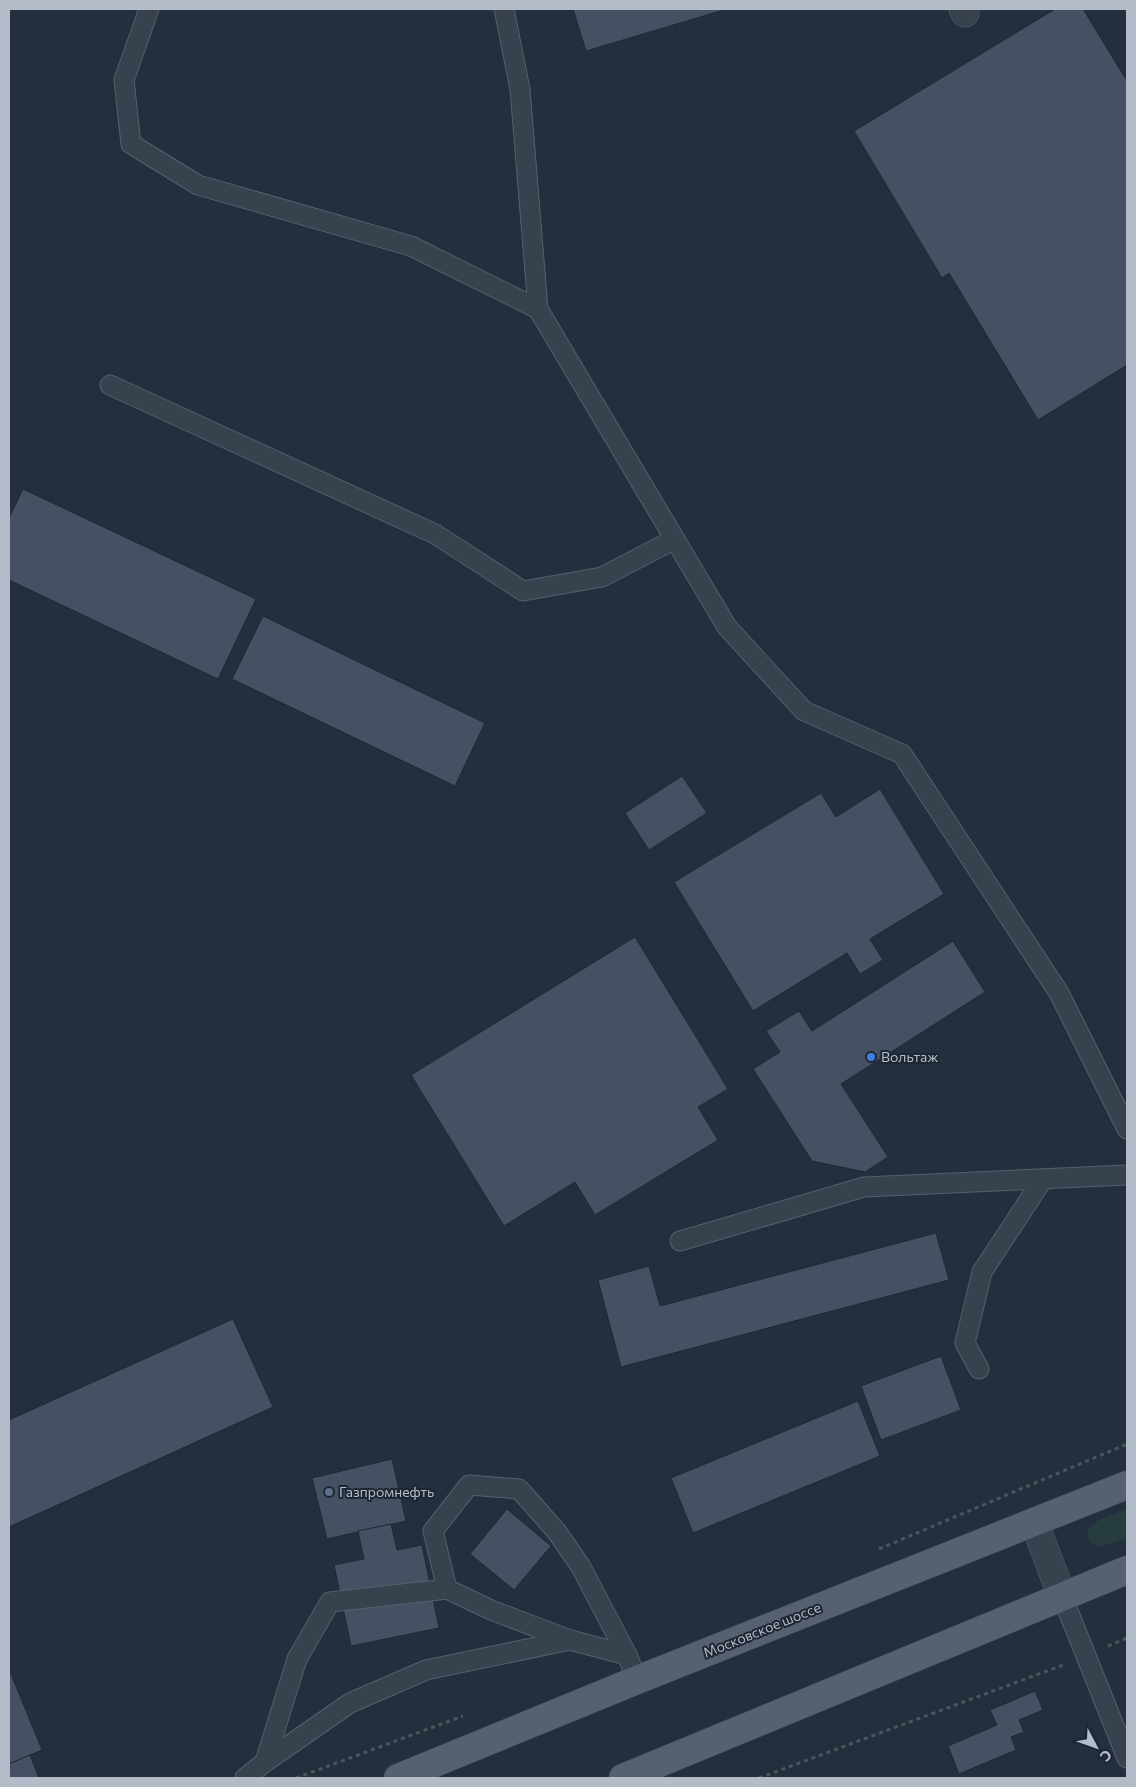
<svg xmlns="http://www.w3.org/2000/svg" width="1136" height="1787" font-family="Commissioner,sans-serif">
<rect width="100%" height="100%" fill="#242f3e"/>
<path fill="#263c3f" d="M1127,1509V1538L1100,1547C1095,1546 1090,1544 1088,1538C1083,1521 1115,1514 1127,1509Z"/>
<g fill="#455162" stroke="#1f2835">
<polygon points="573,9 727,9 586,51"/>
<polygon points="1055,9 1083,9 1127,81 1127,365 1038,420 949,273 942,278 854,131"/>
<polygon points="23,489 256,599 218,679 9,580 9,518"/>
<polygon points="263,616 485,723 455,786 232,679"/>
<polygon points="682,776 707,813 649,850 625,813"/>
<polygon points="880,789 944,894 870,939 883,960 860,974 847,953 753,1011 674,882 821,793 836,817"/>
<polygon points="635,937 728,1089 698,1107 718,1140 595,1215 575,1182 504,1226 411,1075"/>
<polygon points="953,941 985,992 841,1084 888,1157 865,1172 812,1161 753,1069 780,1052 766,1031 799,1011 812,1031"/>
<polygon points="936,1233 949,1280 621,1367 598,1280 649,1266 660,1306"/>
<polygon points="233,1319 273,1407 9,1527 9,1420"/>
<polygon points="941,1356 961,1410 881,1440 861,1386"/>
<polygon points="858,1401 880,1456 693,1533 671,1478"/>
<polygon points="392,1459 406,1521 327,1539 312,1478"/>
<polygon points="507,1509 551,1546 514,1590 470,1554"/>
<polygon points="391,1524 397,1550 422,1545 439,1628 351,1646 334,1565 364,1559 358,1531"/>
<polygon points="9,1669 42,1750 9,1764"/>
<polygon points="1035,1691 1043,1710 1019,1720 1024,1732 1011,1737 1016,1750 959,1774 948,1746 997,1725 990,1710"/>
<polygon points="30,1755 39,1778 9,1778 9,1764"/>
</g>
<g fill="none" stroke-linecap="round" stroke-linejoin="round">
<defs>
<g id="service">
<polyline points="149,9 124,80 131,144 198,185 411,246 538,309 727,627 804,711 902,754 1059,993 1127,1129"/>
<polyline points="504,9 520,89 538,309"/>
<polyline points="110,385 435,534 523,591 602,577 675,539"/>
<polyline points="680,1241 864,1187 1127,1175"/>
<polyline points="979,1369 965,1343 982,1272 1043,1179"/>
<polyline points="447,1589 433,1531 469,1485 519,1489 557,1532 581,1567 627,1655"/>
<polyline points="1062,1596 1127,1758"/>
<polyline points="265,1762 297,1659 330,1602 447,1589 491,1610 570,1640"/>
<polyline points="245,1778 265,1762 350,1703 426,1670 570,1640 627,1655 637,1680"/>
</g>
<polyline id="minor" points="963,9 965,13"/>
<polyline id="tertiary" points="1034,1522 1062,1596"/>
<g id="primary">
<polyline points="398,1778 637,1680 1127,1485"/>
<polyline points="623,1778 1127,1570"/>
</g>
</defs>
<use href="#service" stroke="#565f6c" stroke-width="21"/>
<use href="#minor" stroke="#565f6c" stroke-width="29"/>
<use href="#tertiary" stroke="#565f6c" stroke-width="29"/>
<use href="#primary" stroke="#414a57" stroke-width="29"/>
<g stroke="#44595c" stroke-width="3" stroke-dasharray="4 4" stroke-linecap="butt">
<polyline points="879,1549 1127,1444"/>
<polyline points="1108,1646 1127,1638"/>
<polyline points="296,1778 463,1716"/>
<polyline points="759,1778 1063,1665"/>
</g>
<use href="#service" stroke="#38414e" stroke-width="19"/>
<use href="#minor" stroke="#38414e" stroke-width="28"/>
<use href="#tertiary" stroke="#38414e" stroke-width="28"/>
<use href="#primary" stroke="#56606e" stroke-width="28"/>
</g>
<circle fill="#3f7fe0" stroke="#1d2633" stroke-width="2" cx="871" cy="1057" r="5"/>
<circle fill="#5c6f8a" stroke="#1d2633" stroke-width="2" cx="329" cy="1492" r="5"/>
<g text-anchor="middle" stroke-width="4" stroke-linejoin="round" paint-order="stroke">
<g font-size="14" fill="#b4bcc9" stroke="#1d2633" text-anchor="start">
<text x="881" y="1062">Вольтаж</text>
<text x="339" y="1497">Газпромнефть</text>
</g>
<g font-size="14" fill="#b4bcc9" stroke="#1d2633">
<text transform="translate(762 1630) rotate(-22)" y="5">Московское шоссе</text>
</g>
</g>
<rect width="1136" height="1787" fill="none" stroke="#b4bcc9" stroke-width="20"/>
<g transform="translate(1096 1747) rotate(131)" stroke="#1d2633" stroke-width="4" paint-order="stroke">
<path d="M0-4L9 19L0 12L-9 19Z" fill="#b4bcc9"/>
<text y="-8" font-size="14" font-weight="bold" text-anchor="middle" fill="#b4bcc9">С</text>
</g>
</svg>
